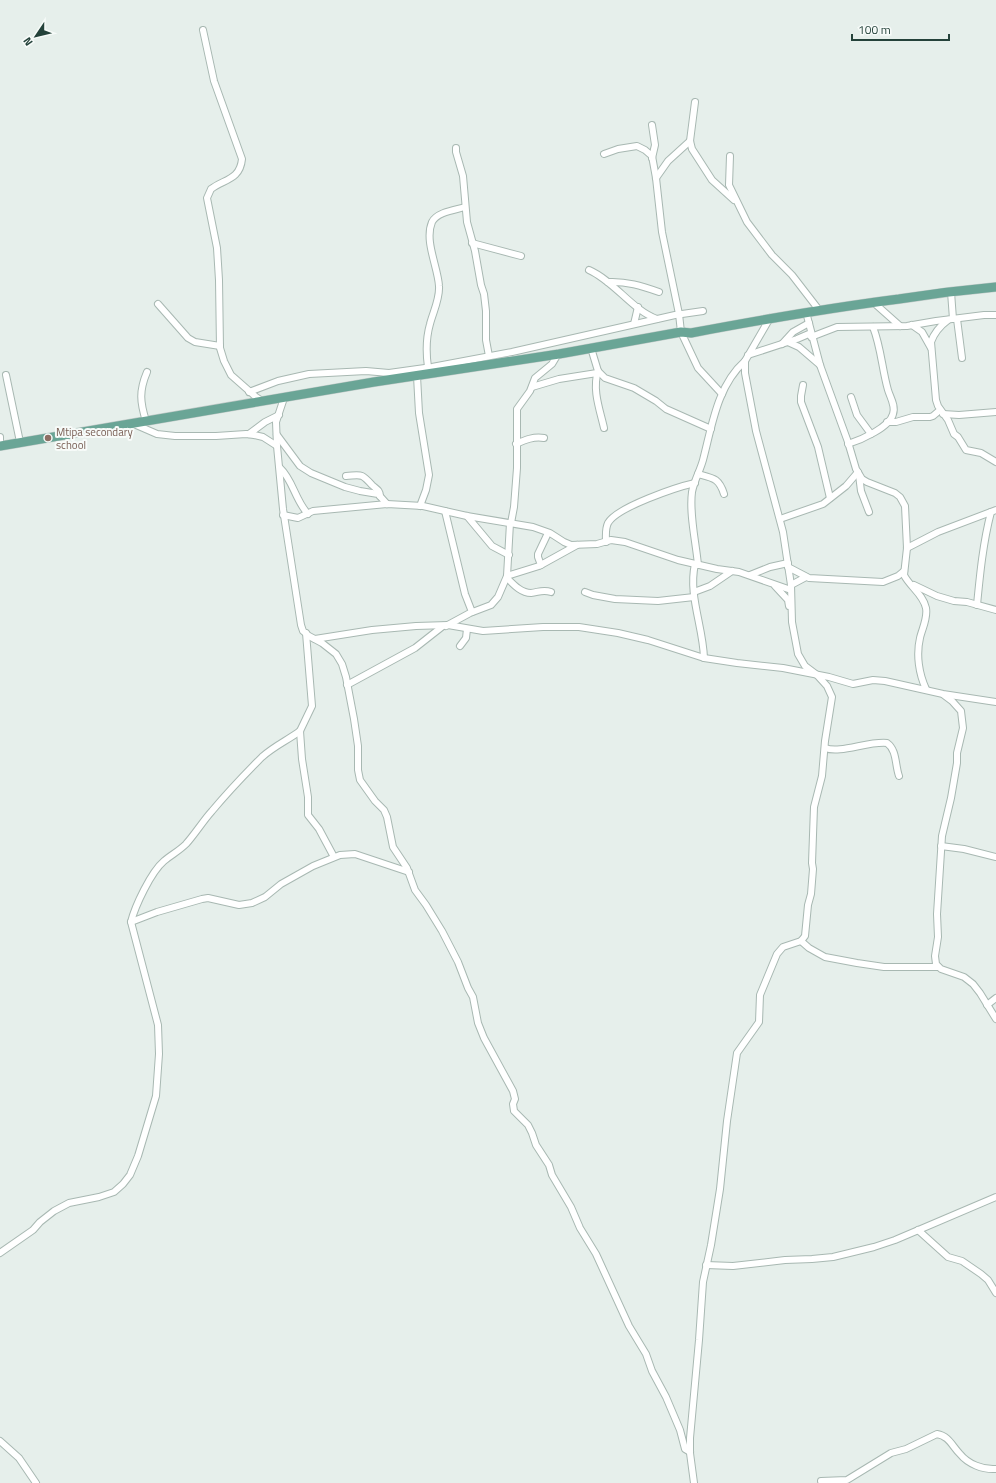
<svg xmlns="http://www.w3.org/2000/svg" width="996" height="1483" font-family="'Titillium Web',sans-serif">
<rect width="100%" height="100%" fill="#e6efeb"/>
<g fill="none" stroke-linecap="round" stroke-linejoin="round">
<defs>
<g id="street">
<path d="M203,30L214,81L242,159C240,180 224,179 211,189L207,198L217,248L219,280L220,348L224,361L231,375L256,397L262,401"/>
<polyline points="695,102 690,141 692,149 712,180 734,200"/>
<polyline points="652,125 655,145 652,158"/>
<polyline points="456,148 456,152 463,176 467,222 475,251 481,285 484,294 486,311 486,340 489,356"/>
<polyline points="604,154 618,149 637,146 645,150 652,156 656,178 662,232 679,314 681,332 698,368 722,394"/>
<polyline points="730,156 729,185 747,222 772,255 792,275 819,310"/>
<polyline points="656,178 668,161 690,141"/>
<polyline points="472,243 521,256"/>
<path d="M589,270C614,281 632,310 657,319"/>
<path d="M608,282C626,281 642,286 659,292"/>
<polyline points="951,292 953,319"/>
<polyline points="873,302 900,326"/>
<polyline points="158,304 188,338 195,342 220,346"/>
<path d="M806,312L820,365L848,442L856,469L862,479L867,482L895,493L900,497L905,506L907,548L904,575C910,587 923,594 926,608C928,618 922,629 920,638C916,655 919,674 926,689"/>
<polyline points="957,319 962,358"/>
<path d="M948,320C940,326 934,333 931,342L936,400L938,406L948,420L954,434L958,437L966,450L981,453L996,462"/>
<polyline points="634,324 638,307"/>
<polyline points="912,325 922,332 931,348"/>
<polyline points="811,337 837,327 907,326 936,321 984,315 996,315"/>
<polyline points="788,342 799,347 820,365"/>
<polyline points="782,344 793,332 809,323"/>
<polyline points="591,348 598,371 605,378 634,388 656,401 666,409 711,429"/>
<polyline points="748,355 797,339 811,333"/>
<path d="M428,367C426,353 426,338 430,324C433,312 440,299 439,286C438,267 424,241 432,222C437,212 455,210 465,207"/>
<path d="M598,371C592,390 600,410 604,428"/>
<polyline points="6,375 20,442"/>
<polyline points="417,376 419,413 429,475 426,490 420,506"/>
<polyline points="803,385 801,396 801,402 818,447 830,498"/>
<polyline points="532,387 559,379 597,373"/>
<polyline points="249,392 278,381 309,374 366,371 389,373 432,367 512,352 675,315 703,311"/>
<polyline points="851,397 857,415 871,434"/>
<polyline points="284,398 276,422 277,446 283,509 301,625 303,631 309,636 322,643 336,654 342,664 346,677 354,719 358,746 358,770 360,780 375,801 384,810 387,817 393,847 407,868 415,890 426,905 442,931 458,962 468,988 473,997 478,1023 484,1038 513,1091 515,1099 513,1104 514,1111 528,1125 532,1133 536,1145 549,1165 552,1175 571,1207 580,1228 596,1254 629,1326 646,1354 652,1371 666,1397 680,1430 685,1449 690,1452"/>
<polyline points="943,414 959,415 996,412"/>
<path d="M146,421C140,402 139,391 147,372"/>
<polyline points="887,422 896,422 913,417 930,417 933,416 940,410"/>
<polyline points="134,424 157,434 175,436 216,436 246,434 254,435 263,437 277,446"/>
<polyline points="249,434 265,422 279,415"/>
<polyline points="277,435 300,466 311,473 345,487 360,491 378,494 387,504"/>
<polyline points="0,437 0,443"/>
<path d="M516,444C525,440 534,436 544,438"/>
<path d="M848,444C861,440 890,427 893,414C896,406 890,397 888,390C882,369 881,347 873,327"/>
<path d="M280,468C293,480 295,500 308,514"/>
<path d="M698,474C713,478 719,478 724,494"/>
<polyline points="859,475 861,491 869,512"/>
<path d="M346,476C362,475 361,473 372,485C376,489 380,490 380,496"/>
<polyline points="445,511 465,594 472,612"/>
<polyline points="283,515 298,518 313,511 387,504 423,506 467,516 533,527 550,533 564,542 571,545 597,544 611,540 625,542 678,560 717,569 739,572 791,590"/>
<polyline points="467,516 492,546 509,555"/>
<polyline points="780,519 823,504 846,486 858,472"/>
<polyline points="511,523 514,507 517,468 517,409 530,391 535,378 552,364 558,354"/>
<path d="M606,542C606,536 605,529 608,523C617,507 677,487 695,483"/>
<polyline points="907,548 938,532 996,510"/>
<path d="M695,564C688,595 703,626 704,658"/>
<polyline points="541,565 538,557 538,554 548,533"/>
<path d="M698,565C696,542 689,514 692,492C694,481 700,471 703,460C712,426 717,386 745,361"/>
<polyline points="788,567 809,578 883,582 898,576 904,571"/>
<polyline points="750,575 770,567 788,563"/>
<polyline points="507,576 539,566 577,545"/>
<path d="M507,578C513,584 521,593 531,593C539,592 543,589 551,592"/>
<polyline points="791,585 806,577"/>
<polyline points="914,585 937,596 954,601 967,602 996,610"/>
<polyline points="775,586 788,600 789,606"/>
<polyline points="585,592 593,595 615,599 658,601 694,597"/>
<polyline points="694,592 710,586 732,571"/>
<path d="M977,605C980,574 983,543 991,512"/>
<polyline points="446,626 470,613 491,605 498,597 507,576 510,523"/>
<polyline points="306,633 312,706 300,731 302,759 308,797 308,815 319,829 334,857"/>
<polyline points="315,639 372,630 416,626 448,625 483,631 543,627 579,627 618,633 648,640 704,658 737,663 783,668 829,677 853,684 873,680 885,681 943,694 996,702"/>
<polyline points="460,646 466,638 467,629"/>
<polyline points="347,685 415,648 443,626"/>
<polyline points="944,695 952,701 961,711 963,728 957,753 957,763 951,798 942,836 937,914 938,937 935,956 936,964 941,969 964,977 973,984 980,993 996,1019"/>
<path d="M825,748C840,754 868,741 887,743C897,750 895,765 899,776"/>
<polyline points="941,846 964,849 996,857"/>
<polyline points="131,922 157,912 202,899 208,898 239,905 252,903 265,897 281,884 313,866 340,855 355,854 409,872"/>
<polyline points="801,941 809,948 825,957 857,963 884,967 938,967"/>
<polyline points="987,1005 996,998"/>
<polyline points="918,1230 948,1257 962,1261 981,1274 988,1280 996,1293"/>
<path d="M0,1253L33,1230L40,1222L54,1211L69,1203L99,1197L114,1192L123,1184L130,1175L138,1156L156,1096L159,1054L158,1025L131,922C135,906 151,872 164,861C171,855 179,851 186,844C195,834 203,821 212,811C228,792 245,774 262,757C274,746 288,740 300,731"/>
<polyline points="706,1265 733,1266 785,1260 812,1259 833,1257 874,1247 895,1240 996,1197"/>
<polyline points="0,1441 19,1458 36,1483"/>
<path d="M821,1481L847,1480L891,1453L906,1449L937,1434C949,1436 952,1446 960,1454C968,1464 983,1470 996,1469"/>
<polyline points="694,1483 690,1453 690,1438 699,1340 703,1282 711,1245 720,1189 727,1121 737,1053 759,1022 760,995 777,954 783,947 801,941 805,936 808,905 811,894 813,869 812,863 814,807 822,776 825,741 832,697 827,686 817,675 805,666 798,654 792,622 791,585 783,532 756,431 745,373 745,361 770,318"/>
</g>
<path id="primary" d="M0,446L374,382L559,354L681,332L691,333C760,320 829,308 899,299C931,294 963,290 996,287"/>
</defs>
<use href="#street" stroke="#a8b8b2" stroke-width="8"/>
<use href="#primary" stroke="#c2cac8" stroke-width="10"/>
<use href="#street" stroke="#fff" stroke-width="6"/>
<use href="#primary" stroke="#6aa596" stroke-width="9"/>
</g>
<circle fill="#8d6e63" stroke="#f7fbf9" stroke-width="1.5" cx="48" cy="438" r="4"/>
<g text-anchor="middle" stroke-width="4" stroke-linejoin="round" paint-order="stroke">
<g font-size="11" fill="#785e54" stroke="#f7fbf9" text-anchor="start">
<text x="56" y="436">Mtipa secondary<tspan x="56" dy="13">school</tspan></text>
</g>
</g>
<g transform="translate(36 36) rotate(235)" stroke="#f7fbf9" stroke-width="3" paint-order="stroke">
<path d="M0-3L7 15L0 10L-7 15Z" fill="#24423a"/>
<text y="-6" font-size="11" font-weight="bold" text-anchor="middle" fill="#24423a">N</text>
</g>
<path d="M852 34v6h97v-6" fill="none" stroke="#24423a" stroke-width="2"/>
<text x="858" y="34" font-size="12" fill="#24423a" stroke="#f7fbf9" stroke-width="3" paint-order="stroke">100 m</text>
</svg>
